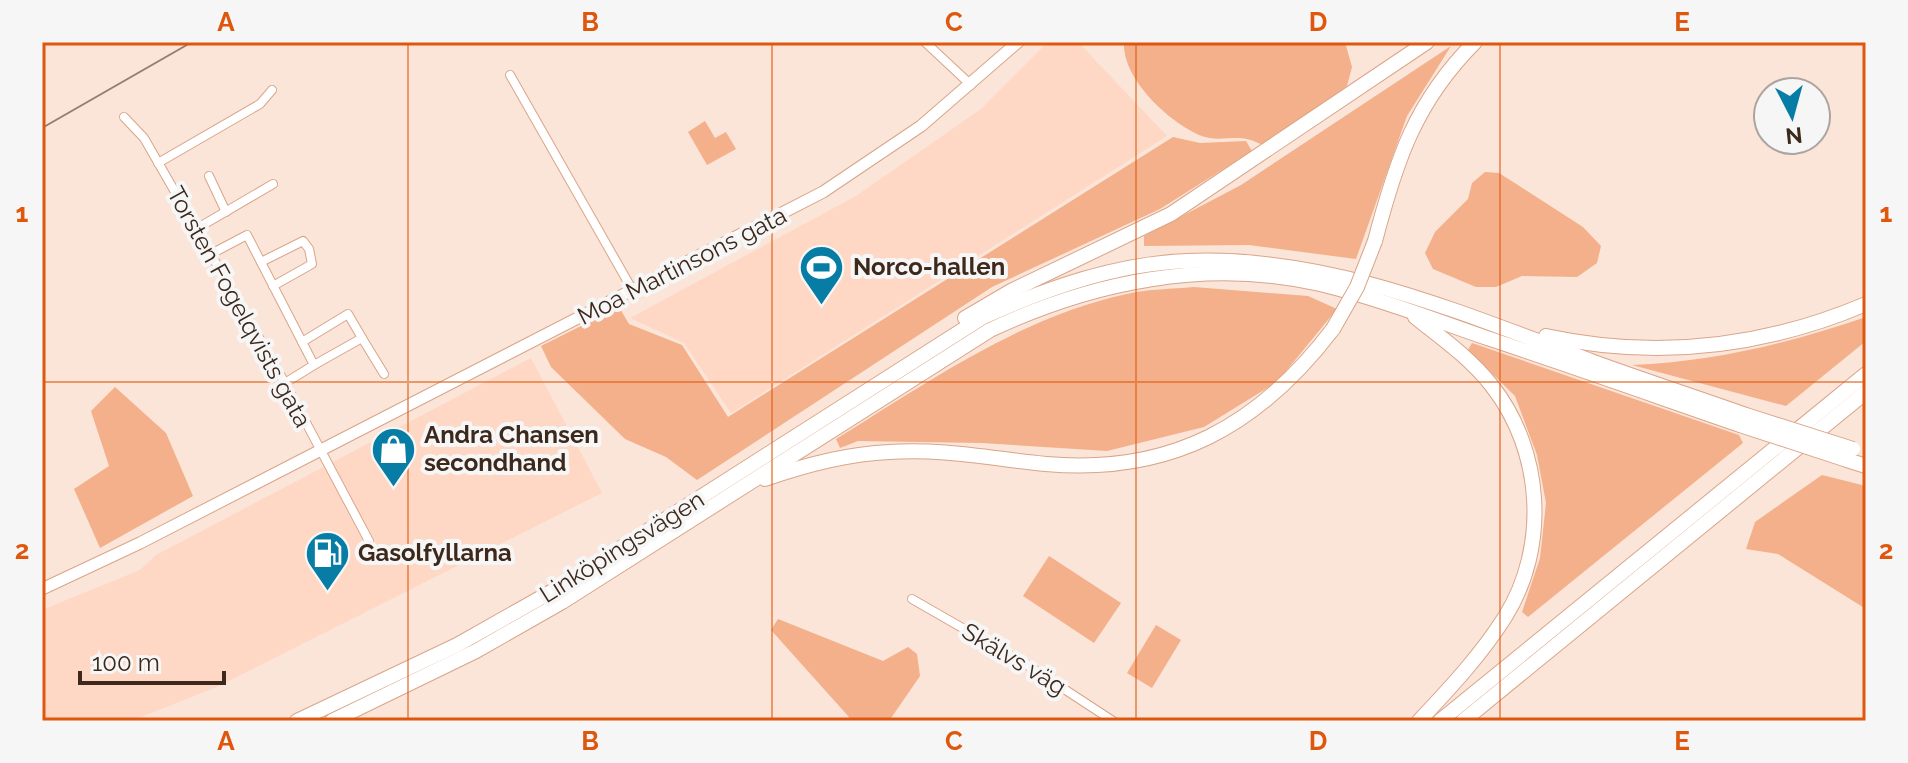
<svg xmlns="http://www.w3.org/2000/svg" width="1908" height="763" font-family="Raleway,sans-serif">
<rect width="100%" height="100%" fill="#fbe4d8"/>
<g fill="#fed8c4">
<polygon points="1048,42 1078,42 1167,136 731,413 684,343 630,318 856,196 981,109"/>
<polygon points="531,358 602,493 219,686 131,721 42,721 42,610 140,570 156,555"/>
</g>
<g fill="#f3b08a">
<path d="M1124,42H1345L1352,67L1347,86L1264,146C1237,130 1223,145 1199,135C1168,121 1122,79 1124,42Z"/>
<polygon points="1451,46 1407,116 1356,259 1249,245 1144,246 1144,236 1241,185"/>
<polygon points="705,121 715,138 726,132 736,149 707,165 688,132"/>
<polygon points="1173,137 1200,143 1246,141 1252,151 1160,209 992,287 697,480 666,457 625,439 551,367 541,346 619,307 629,324 682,345 728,417"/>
<polygon points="1485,172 1499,173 1583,227 1601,246 1597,263 1577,277 1522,276 1496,287 1476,287 1433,269 1425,253 1435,232 1468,199 1472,183"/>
<path d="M1194,287L1308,296L1337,309L1277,382L1204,427L1107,451L982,443L858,441L840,448L836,439C928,382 1020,317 1127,294C1149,289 1172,289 1194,287Z"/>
<path d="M1866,317V341L1786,406L1632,365C1712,362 1790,343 1866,317Z"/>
<polygon points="1472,343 1739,435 1743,443 1528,617 1522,612 1540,558 1546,503 1537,455 1515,396 1468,350"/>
<polygon points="115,387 166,433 193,496 100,548 74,489 109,466 91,411"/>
<polygon points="1822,475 1866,486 1866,609 1778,554 1746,549 1755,522"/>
<polygon points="1049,556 1121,603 1094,643 1023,596"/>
<polygon points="778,619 883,661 908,647 917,654 920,676 889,721 846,721 849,717 771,630"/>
<polygon points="1156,625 1181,640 1152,688 1127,673"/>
</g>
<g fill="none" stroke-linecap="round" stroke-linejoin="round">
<defs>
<g id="street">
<polyline points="925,42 971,85"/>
<polyline points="510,75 633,291"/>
<polyline points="124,117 144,138 285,383 369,541"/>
<polyline points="158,163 260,104 272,90"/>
<polyline points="209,176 226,212"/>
<polyline points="196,229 273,184"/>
<polyline points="211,254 247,235 314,365 285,383"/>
<polyline points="261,262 303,241 309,249 312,264 273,286"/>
<polyline points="362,338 384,374"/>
<polyline points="302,342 348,314 362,338 314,365"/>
<polyline points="912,599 1032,668 1113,721"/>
</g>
<polyline id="secondary" points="42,589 140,543 823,192 921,126 1018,42"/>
<g id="highway">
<path d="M1375,241C1396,161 1415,102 1475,42"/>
<path d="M1415,317C1442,338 1471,359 1492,386C1543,451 1549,547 1505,617C1481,655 1450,688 1419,721"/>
<polyline points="965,318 1011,291 1171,214 1427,42"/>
<path d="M1546,336C1657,360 1762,348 1866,304"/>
<polyline points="1847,460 1866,466"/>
<path d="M765,479C805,465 846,454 889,452C941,448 994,459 1046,464C1171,475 1259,426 1333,329"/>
<path d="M297,721L457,645L558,588L983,317C1048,288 1115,264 1187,261C1329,255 1461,313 1591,361C1643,380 1695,397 1746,415"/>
<path d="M332,721L476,651L562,602L990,330C1092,282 1207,258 1320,284C1377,298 1432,319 1487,338C1572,366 1656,396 1740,425"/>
<polyline points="1440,721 1866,374"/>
<polyline points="1463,721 1866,392"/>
</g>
</defs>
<use href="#street" stroke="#d9a588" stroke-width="10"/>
<use href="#secondary" stroke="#d9a588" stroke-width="13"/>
<use href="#highway" stroke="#d9a588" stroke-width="16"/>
<use href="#street" stroke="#fff" stroke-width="8"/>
<use href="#secondary" stroke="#fff" stroke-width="11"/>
<use href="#highway" stroke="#fff" stroke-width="14"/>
<polyline stroke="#947e72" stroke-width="2" points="42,128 192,42"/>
<defs>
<g id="highway-bridge">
<polyline points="1333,329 1357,287 1375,241"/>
<polyline points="1746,415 1853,449"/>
<polyline points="1740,425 1847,460"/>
</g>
</defs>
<use href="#highway-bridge" stroke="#d9a588" stroke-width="16" stroke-linecap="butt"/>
<use href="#highway-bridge" stroke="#fff" stroke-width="14"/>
</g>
<path fill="none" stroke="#df570d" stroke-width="2" stroke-opacity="0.55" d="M408,42V721M772,42V721M1136,42V721M1500,42V721M42,382H1866"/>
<defs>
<symbol id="stadium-pin" viewBox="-11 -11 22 30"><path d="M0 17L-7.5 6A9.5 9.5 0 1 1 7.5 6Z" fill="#077ca4" stroke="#f6f6f6"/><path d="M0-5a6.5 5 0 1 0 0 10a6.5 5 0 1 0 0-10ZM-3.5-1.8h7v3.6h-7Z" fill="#fff"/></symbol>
<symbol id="shop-pin" viewBox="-11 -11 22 30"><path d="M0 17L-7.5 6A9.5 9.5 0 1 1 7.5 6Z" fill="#077ca4" stroke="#f6f6f6"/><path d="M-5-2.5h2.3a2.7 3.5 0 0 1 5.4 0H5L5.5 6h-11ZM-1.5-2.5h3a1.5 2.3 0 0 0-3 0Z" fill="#fff"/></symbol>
<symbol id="fuel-pin" viewBox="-11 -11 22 30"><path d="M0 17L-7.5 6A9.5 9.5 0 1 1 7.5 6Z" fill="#077ca4" stroke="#f6f6f6"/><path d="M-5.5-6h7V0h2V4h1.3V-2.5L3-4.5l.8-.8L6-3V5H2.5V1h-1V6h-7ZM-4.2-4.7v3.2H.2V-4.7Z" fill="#fff"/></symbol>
</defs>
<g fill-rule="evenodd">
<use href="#stadium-pin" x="796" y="242" width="51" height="69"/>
<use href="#shop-pin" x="368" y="424" width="51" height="69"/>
<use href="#fuel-pin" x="302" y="528" width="51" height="69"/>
</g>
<g text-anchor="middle" stroke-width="8" stroke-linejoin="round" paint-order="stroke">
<g font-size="24" fill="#3d281c" stroke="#f6f6f6">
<text transform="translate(682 266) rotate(-27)" y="8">Moa Martinsons gata</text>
<text transform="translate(239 307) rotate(61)" y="8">Torsten Fogelqvists gata</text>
<text transform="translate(622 547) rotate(-32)" y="8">Linköpingsvägen</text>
<text transform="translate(1014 659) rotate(31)" y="8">Skälvs väg</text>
</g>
<g font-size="24" font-weight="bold" fill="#3d281c" stroke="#f6f6f6" text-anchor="start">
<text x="853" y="275">Norco-hallen</text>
<text x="424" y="443">Andra Chansen<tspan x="424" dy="28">secondhand</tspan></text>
<text x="358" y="561">Gasolfyllarna</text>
</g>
</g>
<rect width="1908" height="763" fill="none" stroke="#f6f6f6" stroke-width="88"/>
<g transform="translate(1792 116) rotate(174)"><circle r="38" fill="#f6f6f6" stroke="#aca49f" stroke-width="2"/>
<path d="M0-6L14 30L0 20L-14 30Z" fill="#077ca4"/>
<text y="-12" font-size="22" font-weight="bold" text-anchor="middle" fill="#3d281c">N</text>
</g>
<path d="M80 671v12h144v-12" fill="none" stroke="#3d281c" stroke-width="4"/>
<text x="92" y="671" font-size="24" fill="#3d281c" stroke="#f6f6f6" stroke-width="6" paint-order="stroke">100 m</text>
<rect x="44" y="44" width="1820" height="675" fill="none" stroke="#df570d" stroke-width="3"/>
<g font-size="26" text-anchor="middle" font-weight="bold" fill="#df570d">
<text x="226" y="31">A</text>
<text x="590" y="31">B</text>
<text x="954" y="31">C</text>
<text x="1318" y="31">D</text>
<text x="1682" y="31">E</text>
<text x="22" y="222">1</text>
<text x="1886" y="222">1</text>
<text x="22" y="559">2</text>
<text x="1886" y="559">2</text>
<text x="226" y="750">A</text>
<text x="590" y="750">B</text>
<text x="954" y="750">C</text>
<text x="1318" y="750">D</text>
<text x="1682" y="750">E</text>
</g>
</svg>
